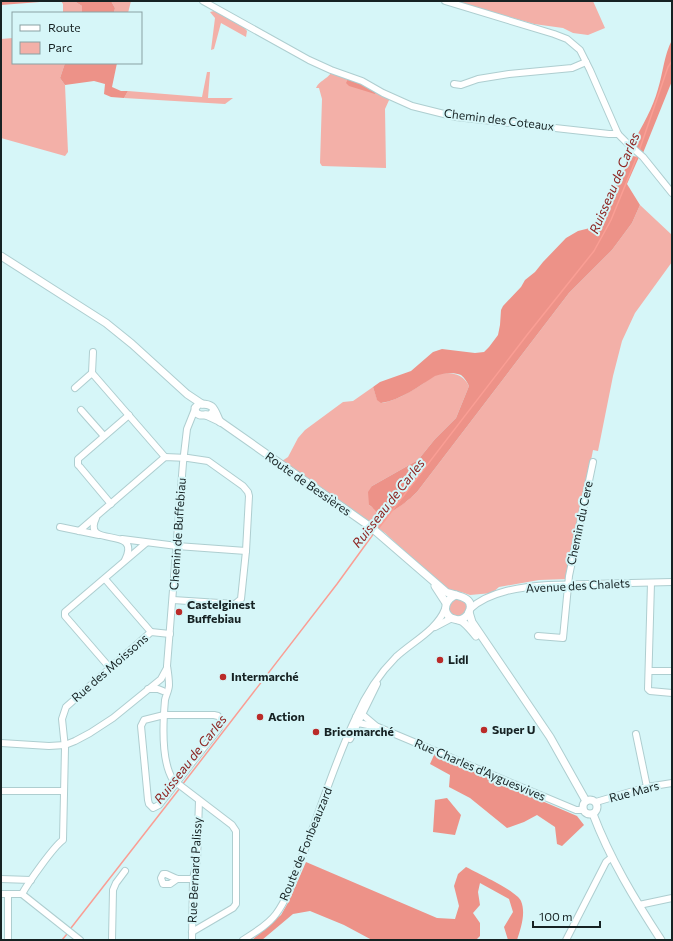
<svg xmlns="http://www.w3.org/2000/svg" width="673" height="941" font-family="Commissioner,sans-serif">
<rect width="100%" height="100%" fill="#d6f6f8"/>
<g fill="#f3b0a8">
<polygon points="61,1 74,1 82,6 82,13 63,13 63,4"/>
<polygon points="111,1 131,1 128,13 114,13 115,8"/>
<polygon points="454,1 593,1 605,28 588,35 573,33 563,28 534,24"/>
<polygon points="214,11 242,25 247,31 246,37 221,23 214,49 211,50 215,18 210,12"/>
<polygon points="13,38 13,63 65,63 60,78 65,85 68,152 65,156 1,138 1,39"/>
<polygon points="207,72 210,72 208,98 233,98 225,104 124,98 128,91 202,97"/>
<path d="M331,73L348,79L390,98L385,109L386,168L322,166L320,163L322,99L319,88H316C319,81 327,79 331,73Z"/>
<path d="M640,205L672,235V262L635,313L622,341L613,376L598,451L593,450L568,579L539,580L499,587L492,593L470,595L461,592L447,590L385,533L282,461L288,457L298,438L305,430L343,402L353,401L373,387L377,399L382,403C395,401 410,392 421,385C427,381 433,375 440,374C452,372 463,374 469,386L456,418L435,439L418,460L372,486L369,505L384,515C396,510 408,501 417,492L569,293L612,250L632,223Z"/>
<circle cx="458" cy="608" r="9"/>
</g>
<g fill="#ed9288">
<polygon points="1,1 53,1 1,5"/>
<polygon points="74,1 111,1 115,8 114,13 82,13 82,6"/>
<path d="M672,40V81L643,153L633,143C642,126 653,108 658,89C663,73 664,55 672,40Z"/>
<polygon points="65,63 117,63 112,87 121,91 128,91 124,98 111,97 104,94 105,84 94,81 65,85 60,78"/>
<polygon points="348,79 365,85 376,92 375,94 349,86 346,83"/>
<path d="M632,156L639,157L627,184L640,205L632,223L612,250L569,293L417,492C411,498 388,519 378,513C375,511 373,507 369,505L368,492L372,486L418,460L435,439L456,418L469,386C467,382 465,378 461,375C455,372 442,373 435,376C419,386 401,400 381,403L377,400L373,387L380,382L411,371L433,352L442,349L475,353L484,352L489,347L498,335L500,325L501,310L503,306L521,287L525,280L535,272L543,262L566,238L578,231L594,227L601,222L604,218L609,199Z"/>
<polygon points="434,755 577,816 584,825 562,846 557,844 555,827 537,815 524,822 507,828 470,798 449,787 450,775 430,764"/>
<polygon points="447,798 461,815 455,835 433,832 435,800"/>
<path d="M306,862L437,918L455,919L459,906L454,886L458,874L466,867C477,873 517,891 521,901C526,913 521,928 517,940H508L504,927L513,912L509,899L480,883L478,892L480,905L473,913L480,923V936L476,940H372L344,925L310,911L293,914L262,940H252L281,915L289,901Z"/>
</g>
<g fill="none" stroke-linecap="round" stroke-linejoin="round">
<g stroke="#fa9e94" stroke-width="1.5">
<polyline points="639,151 668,67 672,61"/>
<polyline points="378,529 527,335 594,251 611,220 638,154"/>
<polyline points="182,785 337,584 374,533"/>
<polyline points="71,928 180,788"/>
<polyline points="62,940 67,934"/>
</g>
<defs>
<g id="minor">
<polyline points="203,1 309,60 331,70 362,81 383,93 412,106 456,117 609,134 618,134"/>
<polyline points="445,1 554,34 567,39 580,50 590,70 618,134 627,143 643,157 672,193"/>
<polyline points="454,84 461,85 478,79 509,74 572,68 586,62"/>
<polyline points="92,373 93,352"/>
<polyline points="75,388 92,373 165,457"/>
<polyline points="81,410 104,436"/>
<polyline points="111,504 80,467 78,465 78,459 129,415"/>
<path d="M96,518C81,550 143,524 125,560"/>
<polyline points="60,527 99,535"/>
<polyline points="79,531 165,457 188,458 208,461 243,486 248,492 249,496 246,551 241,599 235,604 173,600"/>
<polyline points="122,539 177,546 246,551"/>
<polyline points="105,579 151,632"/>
<polyline points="651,583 648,689 650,691 672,693"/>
<path d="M470,609C489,591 522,587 548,585L672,582"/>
<polyline points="435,627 452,618"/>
<polyline points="538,636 563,638 569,576 593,462"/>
<polyline points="110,668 65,616 65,612 146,543"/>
<polyline points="649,671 672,671"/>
<polyline points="148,689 158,689 163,691"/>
<polygon points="164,715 214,715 218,716 222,721 219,728 159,805 153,808 149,804 148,800 141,726 144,720"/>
<polyline points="359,715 363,715 376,726"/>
<polyline points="356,717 358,723 378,727 576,810 583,810"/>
<polyline points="636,734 647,787"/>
<polyline points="350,739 377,684"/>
<polyline points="1,743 49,746 65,745 75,741 90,733 113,718 161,679 167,668"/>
<polyline points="1,791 64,791"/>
<polyline points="596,802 647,787 672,783"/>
<polyline points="1,879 31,880"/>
<polyline points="177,879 170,884 163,884 161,878 163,874 166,874 177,879 193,879"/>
<path d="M1,894H22C28,883 54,846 63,840L65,748L62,719L66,707L151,632L170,634"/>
<polyline points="22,894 80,940"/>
<polyline points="639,905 672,898"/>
<path d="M192,932L233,908L236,904V831L232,825L173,780C161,761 163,722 165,700C166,695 169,690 169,685C169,679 168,672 167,666L183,463L187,429L195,409"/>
<polyline points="8,940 8,894"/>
<polyline points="112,940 113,890 116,883 125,871"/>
<polyline points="192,940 193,879 197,860 199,801"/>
<path d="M243,940C254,933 268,925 276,914C288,898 294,877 301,859C320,812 334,763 356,717C366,694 378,675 396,657C412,642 437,630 445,609"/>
<polyline points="566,940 606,862 612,857"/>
</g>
<g id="major">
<polyline points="1,256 106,323 132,344 187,394 202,404"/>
<path d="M214,411L210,415H200L196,413L195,408L199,404C215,403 214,410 220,422"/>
<path d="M206,415L221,422L372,528L446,592C455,596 476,596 469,612C467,617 463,619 459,620"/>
<polyline points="435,586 446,603"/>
<path d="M456,595C446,599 441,611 451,618C455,620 459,619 463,622C468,626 472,631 476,636"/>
<polyline points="469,612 472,622 550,737 586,801"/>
<circle cx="590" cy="807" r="7"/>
<path d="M593,814C610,859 635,900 661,940"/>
</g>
</defs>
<use href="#minor" stroke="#aeced0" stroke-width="8"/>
<use href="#major" stroke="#aeced0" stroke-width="9"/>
<use href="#minor" stroke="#fff" stroke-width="6"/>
<use href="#major" stroke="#fff" stroke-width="7"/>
</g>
<g fill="#ba2b29" stroke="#d6f6f8" stroke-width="1.5">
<circle cx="179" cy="612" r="4"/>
<circle cx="440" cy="660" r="4"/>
<circle cx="223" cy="677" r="4"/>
<circle cx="260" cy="717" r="4"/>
<circle cx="484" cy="730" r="4"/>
<circle cx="316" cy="732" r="4"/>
</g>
<g text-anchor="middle" stroke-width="4" stroke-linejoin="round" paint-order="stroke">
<g font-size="12" fill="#162223" stroke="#d6f6f8">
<text transform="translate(499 120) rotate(7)" y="4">Chemin des Coteaux</text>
<text transform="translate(308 484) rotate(35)" y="4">Route de Bessières</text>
<text transform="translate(580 523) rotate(-78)" y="4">Chemin du Cere</text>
<text transform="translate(178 534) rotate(-86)" y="4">Chemin de Buffebiau</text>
<text transform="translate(578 586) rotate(-3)" y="4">Avenue des Chalets</text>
<text transform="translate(110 668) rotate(-41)" y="4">Rue des Moissons</text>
<text transform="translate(480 770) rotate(23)" y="4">Rue Charles d'Ayguesvives</text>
<text transform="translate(634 792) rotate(-15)" y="4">Rue Mars</text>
<text transform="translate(306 844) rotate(-68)" y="4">Route de Fonbeauzard</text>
<text transform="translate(195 870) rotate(-87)" y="4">Rue Bernard Palissy</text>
</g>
<g font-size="12" font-weight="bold" fill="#162223" stroke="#d6f6f8" text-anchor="start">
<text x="187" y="609">Castelginest<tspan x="187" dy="14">Buffebiau</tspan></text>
<text x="448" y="664">Lidl</text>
<text x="231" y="681">Intermarché</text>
<text x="268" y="721">Action</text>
<text x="492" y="734">Super U</text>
<text x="324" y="736">Bricomarché</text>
</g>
<g font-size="13" font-style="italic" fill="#8d2320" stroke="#d6f6f8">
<text transform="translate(614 183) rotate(-67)" y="5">Ruisseau de Carles</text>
<text transform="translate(388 503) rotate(-52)" y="5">Ruisseau de Carles</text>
<text transform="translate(190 759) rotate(-52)" y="5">Ruisseau de Carles</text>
</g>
</g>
<rect width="673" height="941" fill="none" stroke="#162223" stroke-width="4"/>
<rect x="12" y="12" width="130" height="52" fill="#d6f6f8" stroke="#89a1a3"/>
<rect x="20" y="25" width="20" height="6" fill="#ffffff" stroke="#89a1a3"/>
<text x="48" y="32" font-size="12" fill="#162223">Route</text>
<rect x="20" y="42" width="20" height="12" fill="#f3b0a8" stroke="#89a1a3"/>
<text x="48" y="52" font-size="12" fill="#162223">Parc</text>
<path d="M533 921v6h67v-6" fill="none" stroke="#162223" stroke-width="2"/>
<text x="539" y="921" font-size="12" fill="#162223" stroke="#d6f6f8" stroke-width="3" paint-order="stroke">100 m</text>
</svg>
